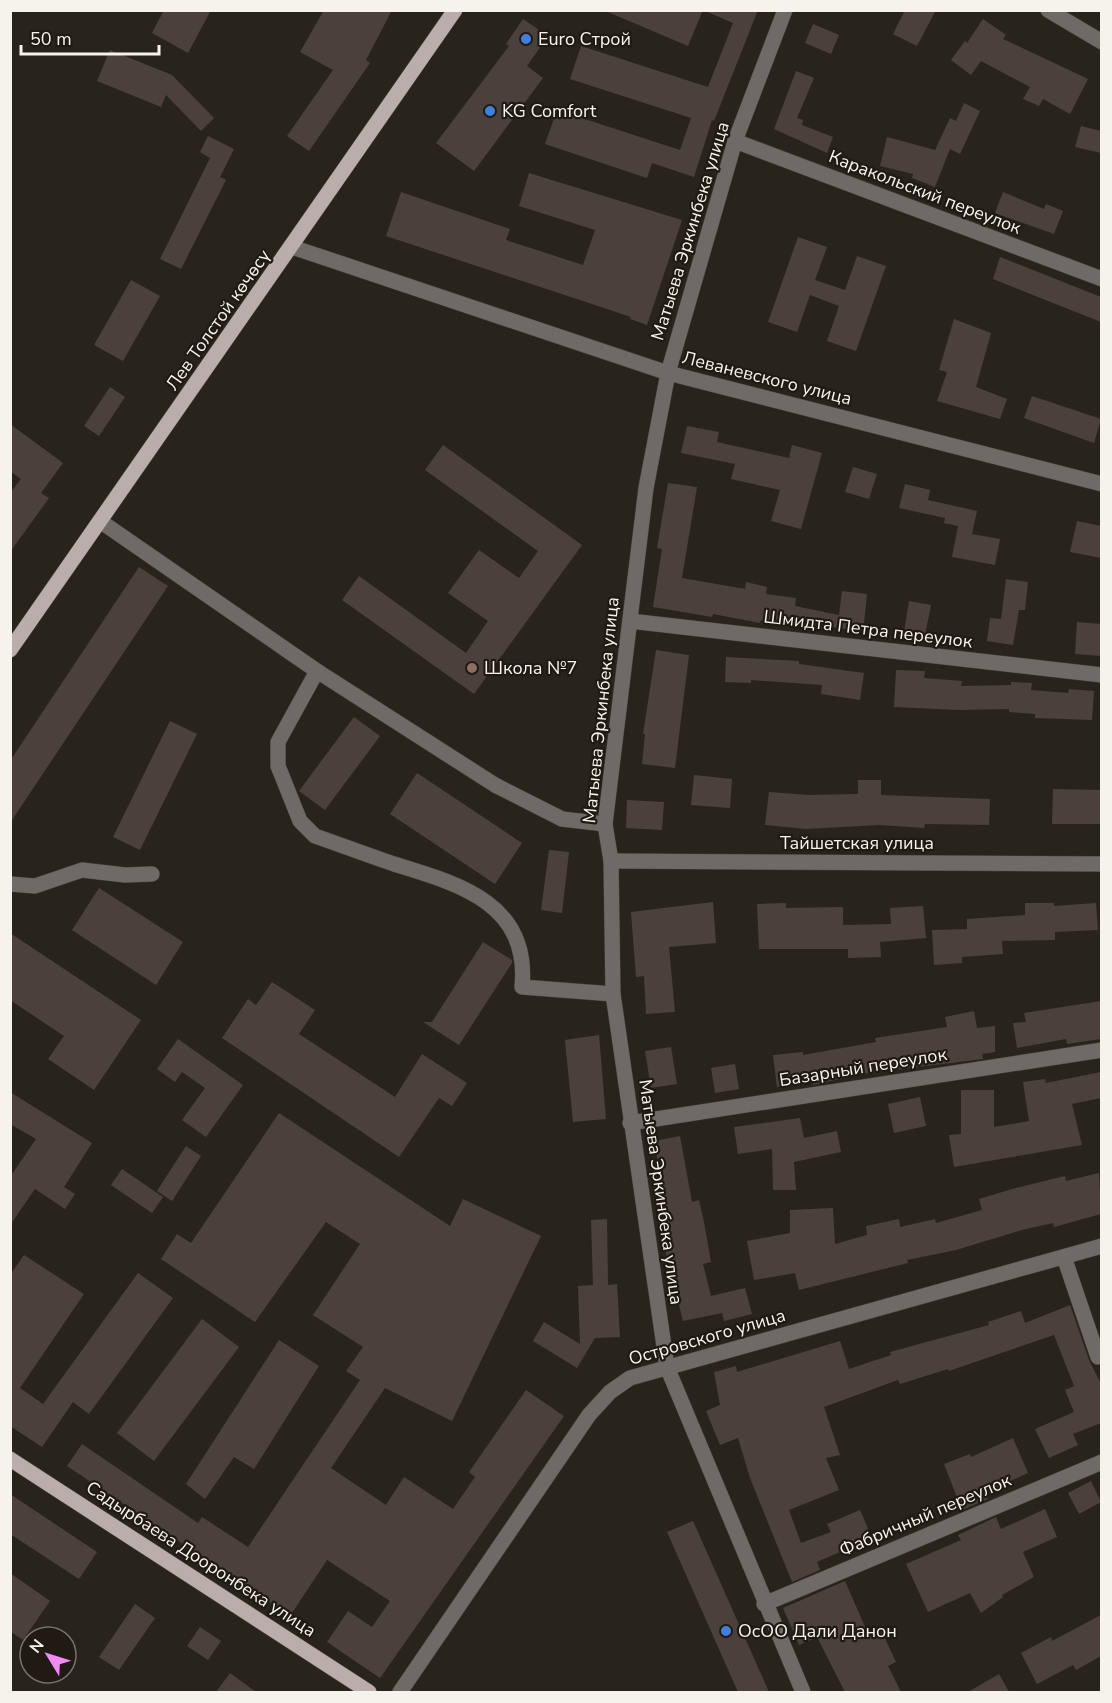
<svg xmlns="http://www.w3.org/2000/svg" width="1112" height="1703" font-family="'Nunito Sans',sans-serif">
<rect width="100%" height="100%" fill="#29241b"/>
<g fill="#4c403c">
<polygon points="164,10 211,10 188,53 152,33"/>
<polygon points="324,10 392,10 366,60 370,63 309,151 287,136 333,70 300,52"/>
<polygon points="603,10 703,10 688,46"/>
<polygon points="703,10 758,10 714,121 712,120 694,177 652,163 647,178 545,144 557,110 680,150 691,118 570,79 581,46 708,87 733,23"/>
<polygon points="905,10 936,10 917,46 893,34"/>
<polygon points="523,19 548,36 527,66 543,78 474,171 436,143 509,46 506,44"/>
<polygon points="983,19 1006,35 1003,39 1088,79 1070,114 1043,99 1039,106 1023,99 1030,87 981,61 971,75 951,60 965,41 967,43"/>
<polygon points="813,24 839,35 831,54 805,43"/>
<polygon points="110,50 172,75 214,118 201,131 166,95 161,107 97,81"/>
<polygon points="796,71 814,78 797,118 803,120 802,125 833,137 827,153 774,129"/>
<polygon points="964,103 980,111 960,154 950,149 935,187 912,178 913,174 880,166 887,137 935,150 950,118 956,121"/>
<polygon points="1081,126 1101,131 1101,153 1075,147"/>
<polygon points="208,136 234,149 220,177 226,180 181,269 160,259 210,158 200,152"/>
<polygon points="529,173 682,220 647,325 630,319 631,317 386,236 401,192 510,229 506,240 583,265 595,230 519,206"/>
<polygon points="1003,192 1044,209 1046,204 1063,211 1054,234 995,213"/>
<polygon points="798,237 827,247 815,280 845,290 857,256 886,266 856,351 827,341 839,306 810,295 797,332 768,322"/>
<polygon points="1000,257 1101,297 1101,322 993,279"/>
<polygon points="131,280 160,296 123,361 94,345"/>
<polygon points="954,319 991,333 976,387 1007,399 1000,419 937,401 947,372 939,370"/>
<polygon points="110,387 125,397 99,436 84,426"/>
<polygon points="1032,396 1101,419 1094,443 1024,418"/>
<polygon points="10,424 63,463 41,493 49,498 10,552 10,493 21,479 10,471"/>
<polygon points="687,426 719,432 717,442 789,458 792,445 822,453 801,529 771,521 780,490 731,479 735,464 681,453"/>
<polygon points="443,445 582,545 474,694 342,600 359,576 466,653 488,621 448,593 479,550 519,578 538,551 425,470"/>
<polygon points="853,467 877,474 869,499 845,492"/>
<polygon points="668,483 697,487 682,578 745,589 746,582 767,587 766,594 796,598 795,606 839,615 842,591 867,594 863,632 833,627 832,631 792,623 792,625 761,620 760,623 713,614 712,617 653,607 662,549 657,548"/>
<polygon points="905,484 930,490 928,500 977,511 972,534 1000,539 995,565 952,557 958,526 944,523 945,518 899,508"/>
<polygon points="1077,521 1101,526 1101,558 1070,552"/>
<polygon points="139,567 168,586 10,823 10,761"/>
<polygon points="1006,579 1028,582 1025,610 1019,610 1013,645 987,641 990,618 1001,619"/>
<polygon points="909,601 931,605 925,635 904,632"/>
<polygon points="1077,622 1101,624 1101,656 1075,654"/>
<polygon points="656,650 689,655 675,768 642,764 645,734 643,734"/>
<polygon points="726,657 799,661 799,664 864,673 860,700 821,694 822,685 751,680 751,683 725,682"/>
<polygon points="896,670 925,671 924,678 962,681 961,686 1011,685 1011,682 1032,683 1031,690 1068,693 1069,689 1094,691 1092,720 1035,718 1035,714 1009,712 1009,709 959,710 894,707"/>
<polygon points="354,717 380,736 325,810 299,791"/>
<polygon points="170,721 197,734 140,850 113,837"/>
<polygon points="417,773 522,843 495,884 390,814"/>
<polygon points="694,775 732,779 730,808 691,805"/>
<polygon points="858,780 881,780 881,795 990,799 989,825 925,824 924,828 880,825 806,829 765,825 769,792 808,795 858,794"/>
<polygon points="1053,789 1101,790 1101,824 1052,824"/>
<polygon points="627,800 664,802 662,830 626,828"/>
<polygon points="549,850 569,852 562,913 541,910"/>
<polygon points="99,888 183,942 156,985 72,930"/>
<polygon points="713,902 716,943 669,947 675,1012 646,1014 644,976 636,977 631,912"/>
<polygon points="786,903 786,908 843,907 843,925 891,924 890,908 923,906 926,938 880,942 881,957 848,958 848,949 759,949 757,904"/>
<polygon points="1025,903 1054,903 1054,906 1096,903 1098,930 1055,932 1055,940 1002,941 1003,954 962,957 962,963 934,965 932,930 967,929 967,919 1025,915"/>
<polygon points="10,933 141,1020 94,1090 48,1059 64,1036 10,1000"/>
<polygon points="483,942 512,960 512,963 459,1045 423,1022 432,1022"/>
<polygon points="272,982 315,1010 299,1034 395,1097 422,1054 467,1083 452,1106 439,1098 399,1157 222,1038 248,999 256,1005"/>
<polygon points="1101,1001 1101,1039 1067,1044 1066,1039 1017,1048 1013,1023 1026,1022 1024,1013"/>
<polygon points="974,1011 977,1028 995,1026 995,1052 982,1054 983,1059 862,1074 813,1085 812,1082 777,1087 773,1055 803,1052 803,1055 876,1042 875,1038 947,1027 945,1017"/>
<polygon points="599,1035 606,1119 573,1122 565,1040"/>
<polygon points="178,1039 243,1085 206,1137 182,1120 205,1088 182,1072 175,1082 157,1069"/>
<polygon points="671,1047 677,1084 651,1088 645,1051"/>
<polygon points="735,1064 739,1089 715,1093 711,1068"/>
<polygon points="1101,1072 1101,1098 1072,1104 1082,1145 954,1167 949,1135 961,1134 961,1090 994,1090 994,1127 1029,1121 1023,1082 1045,1079 1046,1083"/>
<polygon points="10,1092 92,1143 64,1187 75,1194 65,1209 35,1189 10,1225 10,1177 36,1139 10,1124"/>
<polygon points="920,1097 926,1126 894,1133 888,1104"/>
<polygon points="279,1113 450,1226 463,1199 541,1236 452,1421 385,1388 331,1468 386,1505 404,1477 453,1509 475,1477 469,1472 526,1390 564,1416 380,1678 327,1642 348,1611 372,1627 390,1601 327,1560 290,1616 67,1466 82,1444 198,1523 202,1517 248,1547 360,1380 346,1371 363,1347 313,1315 360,1244 326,1222 255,1322 161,1259 177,1234 191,1243"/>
<polygon points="800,1118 804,1138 837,1131 841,1152 794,1162 796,1190 773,1190 772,1149 738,1154 734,1127"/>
<polygon points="680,1136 692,1202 699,1200 704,1222 711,1262 703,1264 711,1296 745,1288 752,1314 724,1321 722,1313 683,1321 664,1246 669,1245 662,1208 666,1207 654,1141"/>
<polygon points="186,1146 201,1156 172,1201 157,1191"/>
<polygon points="122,1169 163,1197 152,1213 111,1185"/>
<polygon points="1099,1173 1101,1214 1054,1227 1053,1223 1022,1230 956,1250 907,1260 908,1263 799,1290 795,1273 754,1280 747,1241 790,1233 790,1210 833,1208 835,1244 867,1235 866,1226 899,1219 900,1227 935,1219 936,1223 982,1210 979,1199 1012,1189 1065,1176 1066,1181"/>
<polygon points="607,1219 608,1285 617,1284 620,1337 595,1338 577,1368 533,1341 544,1322 580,1344 578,1286 593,1285 591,1220"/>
<polygon points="24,1255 84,1294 20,1388 43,1404 138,1273 173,1298 89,1414 73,1402 42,1447 10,1426 10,1275"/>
<polygon points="1070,1305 1089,1360 1101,1384 1101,1423 1073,1434 1078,1445 1049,1458 1035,1429 1074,1412 1065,1390 1074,1386 1054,1335 949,1371 948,1369 900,1384 898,1380 824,1407 840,1455 826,1458 839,1490 789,1510 801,1543 831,1532 827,1524 860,1510 872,1538 817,1562 820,1570 792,1582 750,1478 738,1438 720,1445 706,1411 720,1405 714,1372 736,1366 737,1372 840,1341 849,1369 891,1355 890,1352 989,1325 988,1322 1021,1311 1025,1323"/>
<polygon points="202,1319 239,1347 154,1461 117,1433"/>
<polygon points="279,1340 319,1366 254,1469 234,1457 205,1499 186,1484"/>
<polygon points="1013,1438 1028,1473 986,1492 988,1499 962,1510 944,1464 970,1454 971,1457"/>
<polygon points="1091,1481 1101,1502 1079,1514 1068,1493"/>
<polygon points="10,1494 97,1552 79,1579 10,1534"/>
<polygon points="1045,1509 1057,1537 1023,1552 1034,1577 1002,1595 1003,1597 981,1613 970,1593 928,1612 906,1564 961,1540 958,1535 996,1517 1001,1529"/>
<polygon points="693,1521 769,1692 738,1692 667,1532"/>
<polygon points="10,1573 50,1601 23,1640 10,1631"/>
<polygon points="845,1581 869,1636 881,1630 896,1662 888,1666 901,1692 845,1692 817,1637 799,1645 783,1608"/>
<polygon points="135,1604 155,1618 119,1670 99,1657"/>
<polygon points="1101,1615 1101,1656 1076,1670 1073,1665 1037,1684 1021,1653 1051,1637 1052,1641"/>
<polygon points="200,1627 221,1641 208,1660 187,1646"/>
<polygon points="230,1673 256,1692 216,1692"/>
<polygon points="999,1674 1009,1692 968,1692"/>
</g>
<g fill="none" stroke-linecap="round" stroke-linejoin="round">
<defs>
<g id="minor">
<polyline points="785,10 735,141 668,373 646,488 605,824 611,861 613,994 667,1367 803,1692"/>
<polyline points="1048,10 1102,42"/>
<polyline points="735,141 1102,279"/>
<polyline points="292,247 668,373 1102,484"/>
<polyline points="100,521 317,671 495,785 562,819 605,824"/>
<polyline points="630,621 1102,675"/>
<path d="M317,671L278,742V766L300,821L315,836C341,845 367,855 394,864C459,884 530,903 522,987L613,994"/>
<polyline points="611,861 1102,864"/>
<polyline points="10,884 35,886 82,870 125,875 152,874"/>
<polyline points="630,1123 1102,1050"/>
<polyline points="1064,1257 1098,1357"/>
<polyline points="764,1604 1102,1462"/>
<polyline points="400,1692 589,1415 610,1392 630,1378 1102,1246"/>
</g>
<g id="major">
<polyline points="10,650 455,10"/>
<polyline points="10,1459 369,1692"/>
</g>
</defs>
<use href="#minor" stroke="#464138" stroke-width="16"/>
<use href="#major" stroke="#464138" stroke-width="16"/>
<use href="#minor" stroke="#6f6968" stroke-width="15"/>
<use href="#major" stroke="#baadac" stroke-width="15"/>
</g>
<g fill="#3f7fe0" stroke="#201a12" stroke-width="2">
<circle cx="526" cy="39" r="6"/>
<circle cx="490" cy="111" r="6"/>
<circle cx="726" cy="1631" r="6"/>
</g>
<circle fill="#8d6e63" stroke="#201a12" stroke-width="2" cx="472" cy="668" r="6"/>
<g text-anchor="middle" stroke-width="4.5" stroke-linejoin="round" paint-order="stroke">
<g font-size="18" fill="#f6f3ed" stroke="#201a12" text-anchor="start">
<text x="538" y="45">Euro Строй</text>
<text x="502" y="117">KG Comfort</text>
<text x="484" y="674">Школа №7</text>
<text x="738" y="1637">ОсОО Дали Данон</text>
</g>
<g font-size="18" fill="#f6f3ed" stroke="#201a12">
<text transform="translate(925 192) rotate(21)" y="6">Каракольский переулок</text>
<text transform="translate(690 231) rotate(-73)" y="6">Матыева Эркинбека улица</text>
<text transform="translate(218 320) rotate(-55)" y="6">Лев Толстой көчөсү</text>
<text transform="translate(767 378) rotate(14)" y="6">Леваневского улица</text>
<text transform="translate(868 629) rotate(7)" y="6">Шмидта Петра переулок</text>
<text transform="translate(601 710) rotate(-84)" y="6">Матыева Эркинбека улица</text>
<text x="857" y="849">Тайшетская улица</text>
<text transform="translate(863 1067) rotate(-9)" y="6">Базарный переулок</text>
<text transform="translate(661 1192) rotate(82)" y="6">Матыева Эркинбека улица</text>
<text transform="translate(707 1337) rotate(-16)" y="6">Островского улица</text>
<text transform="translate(925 1515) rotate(-23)" y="6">Фабричный переулок</text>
<text transform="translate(201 1559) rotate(33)" y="6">Садырбаева Дооронбека улица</text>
</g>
</g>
<rect width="1112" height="1703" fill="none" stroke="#f6f3ed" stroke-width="24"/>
<g transform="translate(48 1655) rotate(308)"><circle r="28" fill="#201a12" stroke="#76716a" stroke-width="1.5"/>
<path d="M0-4.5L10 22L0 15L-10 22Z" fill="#f08bf5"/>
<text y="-9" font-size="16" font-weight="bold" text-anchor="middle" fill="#f6f3ed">N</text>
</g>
<path d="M21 45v9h138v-9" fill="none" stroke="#f6f3ed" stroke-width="3"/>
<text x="30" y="45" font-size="18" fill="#f6f3ed" stroke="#201a12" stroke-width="4.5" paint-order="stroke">50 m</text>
</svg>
